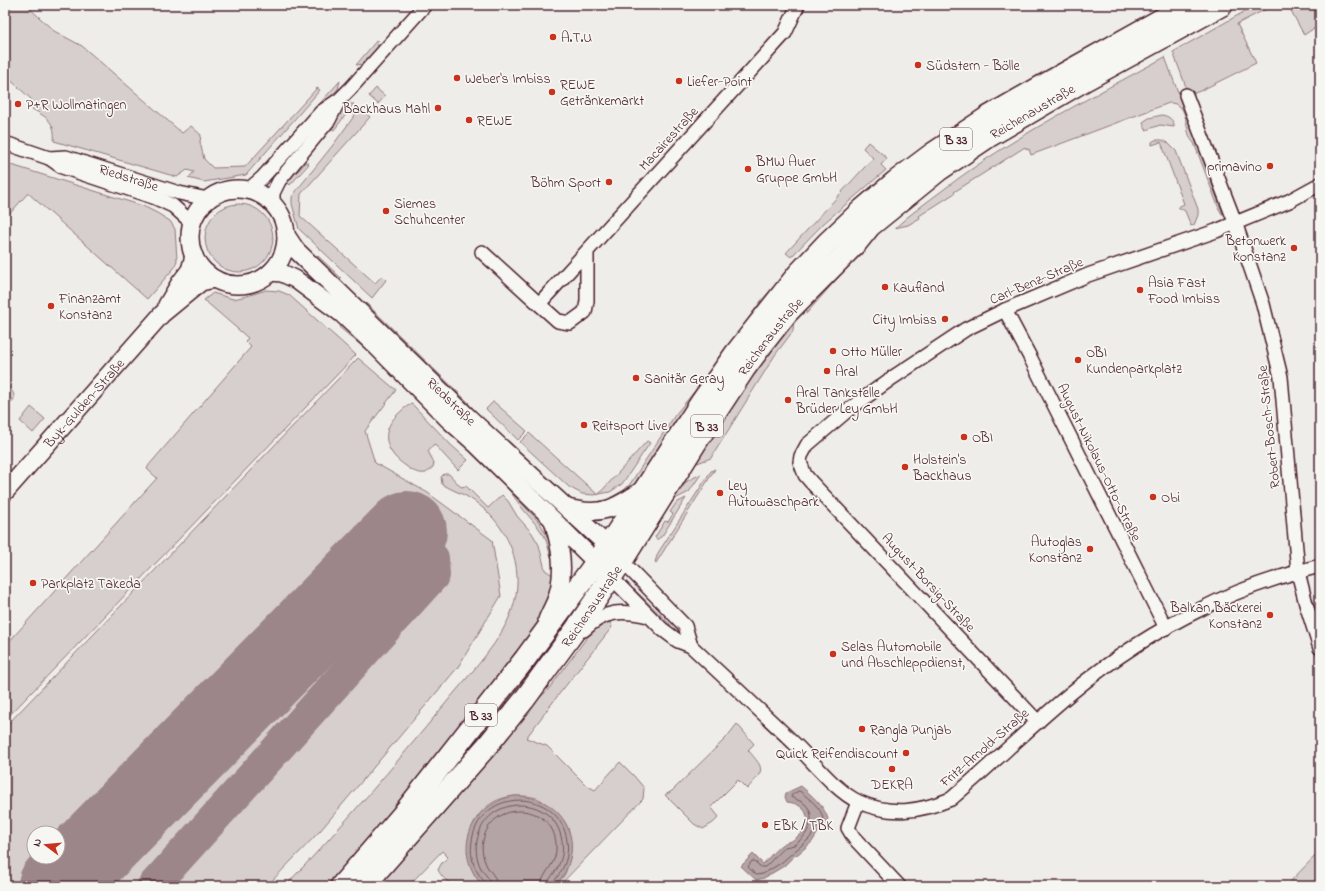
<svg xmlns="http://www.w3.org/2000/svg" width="1325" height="891" font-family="'Indie Flower',sans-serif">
<rect width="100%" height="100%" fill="#efedea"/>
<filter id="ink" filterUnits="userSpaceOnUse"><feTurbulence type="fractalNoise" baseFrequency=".025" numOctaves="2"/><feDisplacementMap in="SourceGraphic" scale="8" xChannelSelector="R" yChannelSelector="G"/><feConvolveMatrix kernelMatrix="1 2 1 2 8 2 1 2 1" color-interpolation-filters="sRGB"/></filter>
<g filter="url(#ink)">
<g fill="#d7cfce" stroke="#90777c" fill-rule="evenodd">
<path d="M5,5H26L54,31L82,46L182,133L191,126L201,135L200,142L204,159L213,168L245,167L317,88L320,90L246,175L204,182L188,178L194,172L187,170L177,177L54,141C56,123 47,117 32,109L31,99L5,75Z"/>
<polygon points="1166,5 1071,61 693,397 678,417 634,485 627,492 608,501 610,498 624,490 630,484 675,415 699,386 761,301 795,262 837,218 865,194 972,115 1069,58"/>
<polygon points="1256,5 1274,5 1237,24 1256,63 1200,91 1189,95 1173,52"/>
<polygon points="1288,5 1320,5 1320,24 1304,35"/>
<polygon points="377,40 378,47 363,64 356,65"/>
<path d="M1165,57L1223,214H1222L1219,209L1194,143C1182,132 1192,103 1169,103L1031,155L1029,149L1027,150L1025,147L954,192L955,193L919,216L920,218L908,225L895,228C910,214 927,202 943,190C1012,137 1090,98 1165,57Z"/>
<polygon points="340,81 338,89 265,165 330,92"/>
<polygon points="376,88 385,96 378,104 369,96"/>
<polygon points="348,104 354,104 334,130 332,129 342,110"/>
<polygon points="360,108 370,117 301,194 300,216 375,283 382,276 386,280 372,298 299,229 292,204 292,197 297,190 333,145"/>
<path d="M1162,115C1168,116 1172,119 1174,124V127L1160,125L1146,130L1143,122L1149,118Z"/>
<polygon points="1155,140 1162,140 1167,142 1176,151 1198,209 1198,215 1194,225 1191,226 1185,211 1178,207 1184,204 1161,142 1152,145 1152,142"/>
<polygon points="868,142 887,158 881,165 886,170 824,223 791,257 786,253 873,158 863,148"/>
<polygon points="306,162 309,164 290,185 285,180 299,170"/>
<polygon points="5,163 143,206 157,213 170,221 175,229 177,260 175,267 147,299 28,193 5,219"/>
<path d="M278,203C287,209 290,221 292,231L290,234L287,221Z"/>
<circle cx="239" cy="238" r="34"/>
<polygon points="317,255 341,278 339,280 313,261"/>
<polygon points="849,265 806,314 807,307"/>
<polygon points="266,290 279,291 289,295 356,355 5,720 5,646 157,478 147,469 149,465 251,347 245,341 248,338 204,300 213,293 233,299 247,296"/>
<polygon points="366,303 469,403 466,406 366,306"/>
<polygon points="794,318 793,331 775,355 711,458 689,466 736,393"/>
<polygon points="340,326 358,336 395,374 339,327"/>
<path d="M358,358L396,390L365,431L375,463L428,493L492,540L501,596L458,667L320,831L267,886H5V727ZM34,833H58V857H34Z"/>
<path d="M5,383C12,389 21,401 6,404Z"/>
<polygon points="421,401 436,411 540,523 552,545 554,562 551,557 545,537 538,527 522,508 510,491 470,449 454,436"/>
<polygon points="493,402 494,402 527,431 518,440 486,409"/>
<path d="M412,404L451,445L468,460L458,470L434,444L428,451L434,463L433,467L426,473C418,474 412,471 406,466C386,453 379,433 397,415C402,410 406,406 412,404Z"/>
<polygon points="31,407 45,419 33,433 20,421"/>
<polygon points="529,433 598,495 647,441 650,443 622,484 610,492 594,495 582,494 569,487 520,442"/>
<polygon points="715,469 656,563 655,562 658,553 711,471"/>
<path d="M444,474H449L461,487L466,486L488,508L502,495L508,501L517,516L532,533L539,545L545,570L551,574H556L544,613L498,676L421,773L411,788L332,886H285C341,828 394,766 445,704C466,678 493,651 507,622C516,604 519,585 516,566C511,536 492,511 466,496C458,492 450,489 442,484L441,477Z"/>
<polygon points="701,474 689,492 673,500 687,481"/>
<polygon points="686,498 662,536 658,539 656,539 655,537 665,521 668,522 673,514 670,512 676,503"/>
<polygon points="1320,522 1320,549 1318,549 1316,523"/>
<polygon points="586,589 589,591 492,722 429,800 426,797"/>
<polygon points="634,589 671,625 669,628 632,592"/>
<path d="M609,619L612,627L556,698L526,738L547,746L586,785L595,790L620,762L634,776L644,788L643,799L559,886H555C558,882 562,879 565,874C569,866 568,853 569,844C571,827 565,820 553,810C549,807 545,803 541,800C534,796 525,796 517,796C470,797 453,854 483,886C464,886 449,890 438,870L441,864L448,857L442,851L408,886H385L378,880L524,712L548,690L591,632L595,628Z"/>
<path d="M737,724L754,744L748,750C765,770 765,769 747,789L738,780L711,807L719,817L713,823L703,829L694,824L665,795L672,791L726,738Z"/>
<polygon points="1320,851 1320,886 1286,886"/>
</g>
<g fill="#b4a4a5" stroke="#8a6f74">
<path d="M801,786C811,795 824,805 828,819L817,834L812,842L798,854L794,856L784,866L764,878L756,880L741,866L753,854L763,864C768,859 778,846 783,844C788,841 792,842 797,837C814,823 809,804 787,802L785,797L786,793Z"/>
<path d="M514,796C566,795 590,848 555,886H483C451,852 470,804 514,796Z"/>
</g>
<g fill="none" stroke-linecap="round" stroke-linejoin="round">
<g stroke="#74545c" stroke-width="1">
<path d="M799,791L801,792C809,799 822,808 823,819L809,839L796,850L781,863L763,874L756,875L748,867L752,861H754L761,867H765C771,862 779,851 785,847C788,846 791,846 794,845C808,836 818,817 805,804C801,800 795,800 791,797L792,795Z"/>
<path d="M486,886C485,881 481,878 478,873C472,864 470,852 472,841C480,786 560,787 567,841C569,852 566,864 560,873C557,878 553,881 552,886"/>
<path d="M491,886C491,879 486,876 482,870C477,862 475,851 477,841C485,793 555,793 562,841C564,852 561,864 554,873C551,878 548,880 547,886"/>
<path d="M497,886C497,878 492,874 488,868C483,860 481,850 483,841C491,799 553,802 556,844C558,866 542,871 541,886"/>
</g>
<polyline stroke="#9c868a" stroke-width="32" points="153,886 434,575 433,558 407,531"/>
<polyline stroke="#9c868a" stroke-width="80" points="58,886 407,531"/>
<defs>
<g id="minor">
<polyline points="1186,95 1235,222 1263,304 1281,377 1298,572 1306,604 1320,648"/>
<polyline points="5,143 49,158 62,167 156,198 173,206 192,223"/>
<path id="s1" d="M49,158L66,157L179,193L208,199"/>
<polyline points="248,190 262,178 321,112 340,99 350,89 425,5"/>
<polyline points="273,204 273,193 279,181 329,120 338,102"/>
<polyline points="587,251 587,301 585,312 570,323 558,321 539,304 785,33 798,5"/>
<polyline points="482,252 539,304"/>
<polyline points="1005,310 1031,359 1166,628"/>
<polyline points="622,561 685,626 691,646"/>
<path d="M611,577L662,629L678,641L691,646C727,680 763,713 798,747C815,764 837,792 859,802C891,816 919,812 951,799C991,765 1030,727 1071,693C1111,660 1157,630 1203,608C1240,589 1280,576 1320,566"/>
<path d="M582,630H584C604,610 622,610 648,616"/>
<polyline points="1038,722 811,482 805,475 800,462 801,456 807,445 848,410 892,378 966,329 1005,310 1088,275 1216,231 1289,201 1320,184"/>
<polyline points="858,802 848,828 854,838 899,886"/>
</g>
<g id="tertiary">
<circle cx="238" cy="237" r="48"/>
<path id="s2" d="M286,235L296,250L467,416L608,546L616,555"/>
<polyline points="271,272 282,273 295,279 342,314 376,346 449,420 477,445 605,571"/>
<polyline points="167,305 180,283 190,270 194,256"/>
<path id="s3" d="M5,492L162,314L201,282L214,279"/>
<path d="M567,508C602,517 616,508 644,489"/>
<path d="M547,620C550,612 555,604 557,597C566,570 560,545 553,520"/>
</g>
<g id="primary">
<polyline points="341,886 403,814 525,659 608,546 702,401 735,354 798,274 827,243 863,209 896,181 932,154 988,117 1049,82 1187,5"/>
<path id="s4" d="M364,886L486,747L524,700L576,629L622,561L697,441L745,368L765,341L787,313L858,241L870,226L939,170L988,137L1087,79L1222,5"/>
</g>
</defs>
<use href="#minor" stroke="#4a1f2b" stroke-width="16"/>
<use href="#tertiary" stroke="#4a1f2b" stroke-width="20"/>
<use href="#primary" stroke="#4a1f2b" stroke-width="24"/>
<use href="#minor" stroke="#f6f6f2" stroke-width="13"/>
<use href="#tertiary" stroke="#f6f6f2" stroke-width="17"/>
<use href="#primary" stroke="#f6f6f2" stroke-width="21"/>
</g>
</g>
<g fill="#c8321e" stroke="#f6f6f2" stroke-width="1.5">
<circle cx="553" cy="37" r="4"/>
<circle cx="918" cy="65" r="4"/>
<circle cx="457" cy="78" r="4"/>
<circle cx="679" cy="81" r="4"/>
<circle cx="552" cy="92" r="4"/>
<circle cx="18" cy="104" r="4"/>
<circle cx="438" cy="108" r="4"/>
<circle cx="469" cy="120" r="4"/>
<circle cx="1270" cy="166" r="4"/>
<circle cx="748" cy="169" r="4"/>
<circle cx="609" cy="182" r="4"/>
<circle cx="386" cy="211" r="4"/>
<circle cx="1294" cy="248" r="4"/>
<circle cx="885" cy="287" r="4"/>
<circle cx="1140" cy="290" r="4"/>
<circle cx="51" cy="306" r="4"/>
<circle cx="945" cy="319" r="4"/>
<circle cx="833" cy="351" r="4"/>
<circle cx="1078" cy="360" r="4"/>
<circle cx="827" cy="371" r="4"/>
<circle cx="636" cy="378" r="4"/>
<circle cx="788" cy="400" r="4"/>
<circle cx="584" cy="425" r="4"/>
<circle cx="964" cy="437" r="4"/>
<circle cx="905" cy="467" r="4"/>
<circle cx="720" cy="493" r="4"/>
<circle cx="1153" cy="497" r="4"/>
<circle cx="1090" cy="549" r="4"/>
<circle cx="33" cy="583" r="4"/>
<circle cx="1270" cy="615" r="4"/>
<circle cx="833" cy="654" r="4"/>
<circle cx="862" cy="729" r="4"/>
<circle cx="906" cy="753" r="4"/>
<circle cx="892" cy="769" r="4"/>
<circle cx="765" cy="825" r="4"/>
</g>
<g text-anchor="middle" stroke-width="3.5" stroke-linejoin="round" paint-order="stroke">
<g fill="#f6f6f2" stroke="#7e6067" stroke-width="1">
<rect x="940" y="128" width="32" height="22" rx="3"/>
<rect x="691" y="415" width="32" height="22" rx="3"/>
<rect x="465" y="704" width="32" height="22" rx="3"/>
</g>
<g font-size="13" font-weight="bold" fill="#4a1f2b">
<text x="956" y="144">B 33</text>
<text x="707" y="431">B 33</text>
<text x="481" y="720">B 33</text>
</g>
<g font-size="14" fill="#4a1f2b" stroke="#f6f6f2" text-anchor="start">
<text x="561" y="42">A.T.U</text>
<text x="926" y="70">Südstern - Bölle</text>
<text x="465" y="83">Weber's Imbiss</text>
<text x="687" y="86">Liefer-Point</text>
<text x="560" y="89">REWE<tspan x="560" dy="16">Getränkemarkt</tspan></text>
<text x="26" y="109">P+R Wollmatingen</text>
<text x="430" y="113" text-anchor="end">Backhaus Mahl</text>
<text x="477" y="125">REWE</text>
<text x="756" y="166">BMW Auer<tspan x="756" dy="16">Gruppe GmbH</tspan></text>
<text x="1262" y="171" text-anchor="end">primavino</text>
<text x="601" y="187" text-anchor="end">Böhm Sport</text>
<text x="394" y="208">Siemes<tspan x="394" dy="16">Schuhcenter</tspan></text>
<text x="1286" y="245" text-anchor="end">Betonwerk<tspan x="1286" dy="16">Konstanz</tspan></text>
<text x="1148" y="287">Asia Fast<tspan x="1148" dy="16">Food Imbiss</tspan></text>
<text x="893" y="292">Kaufland</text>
<text x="59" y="303">Finanzamt<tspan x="59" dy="16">Konstanz</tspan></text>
<text x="937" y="324" text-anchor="end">City Imbiss</text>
<text x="841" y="356">Otto Müller</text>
<text x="1086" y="357">OBI<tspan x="1086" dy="16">Kundenparkplatz</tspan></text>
<text x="835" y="376">Aral</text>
<text x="644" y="383">Sanitär Geray</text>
<text x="796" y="397">Aral Tankstelle<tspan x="796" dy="16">Brüder Ley GmbH</tspan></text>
<text x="592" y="430">Reitsport Live</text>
<text x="972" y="442">OBI</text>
<text x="913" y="464">Holstein's<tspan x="913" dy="16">Backhaus</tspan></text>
<text x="728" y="490">Ley<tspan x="728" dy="16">Autowaschpark</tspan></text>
<text x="1161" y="502">Obi</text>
<text x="1082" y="546" text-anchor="end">Autoglas<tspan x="1082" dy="16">Konstanz</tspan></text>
<text x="41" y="588">Parkplatz Takeda</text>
<text x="1262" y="612" text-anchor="end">Balkan Bäckerei<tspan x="1262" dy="16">Konstanz</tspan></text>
<text x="841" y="651">Selas Automobile<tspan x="841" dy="16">und Abschleppdienst,</tspan></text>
<text x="870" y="734">Rangla Punjab</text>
<text x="898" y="758" text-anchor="end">Quick Reifendiscount</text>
<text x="892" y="789" text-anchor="middle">DEKRA</text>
<text x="773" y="830">EBK / TBK</text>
</g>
<g font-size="14" fill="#4a1f2b" stroke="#f6f6f2">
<text dy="5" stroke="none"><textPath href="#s4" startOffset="1033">Reichenaustraße</textPath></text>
<text transform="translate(668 138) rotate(-48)" y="5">Macairestraße</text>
<text dy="5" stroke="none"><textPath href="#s1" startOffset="83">Riedstraße</textPath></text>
<text transform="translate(1036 280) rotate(-23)" y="5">Carl-Benz-Straße</text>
<text dy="5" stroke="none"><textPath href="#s4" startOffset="685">Reichenaustraße</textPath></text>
<text dy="5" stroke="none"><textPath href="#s2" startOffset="235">Riedstraße</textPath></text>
<text dy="5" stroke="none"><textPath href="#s3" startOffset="119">Byk-Gulden-Straße</textPath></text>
<text transform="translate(1268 427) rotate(-96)" y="5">Robert-Bosch-Straße</text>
<text transform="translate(1100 462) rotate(64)" y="5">August-Nikolaus-Otto-Straße</text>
<text transform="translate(929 582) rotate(47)" y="5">August-Borsig-Straße</text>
<text dy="5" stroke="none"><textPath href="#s4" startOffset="361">Reichenaustraße</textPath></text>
<text transform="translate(984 747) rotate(-41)" y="5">Fritz-Arnold-Straße</text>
</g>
</g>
<rect width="1325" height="891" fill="none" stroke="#f6f6f2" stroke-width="20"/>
<rect x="10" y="10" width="1305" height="871" fill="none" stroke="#4a1f2b" stroke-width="1.5" filter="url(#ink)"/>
<g transform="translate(46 845) rotate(286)"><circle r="19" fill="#f6f6f2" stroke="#b1a0a2"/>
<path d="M0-3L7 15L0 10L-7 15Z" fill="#c8321e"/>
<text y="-6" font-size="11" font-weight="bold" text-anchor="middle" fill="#4a1f2b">N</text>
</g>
</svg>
